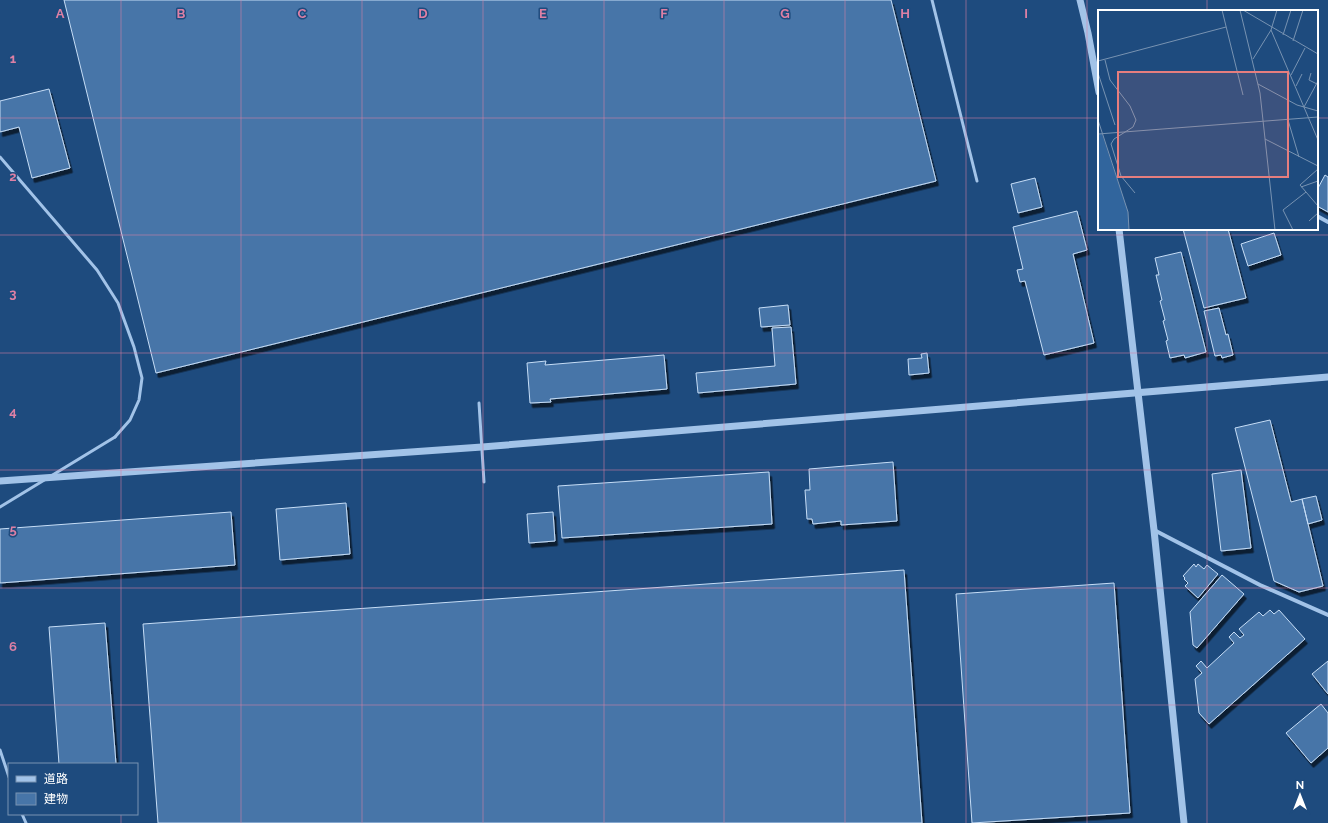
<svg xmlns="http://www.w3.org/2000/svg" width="1328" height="823" font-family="Raleway,'Noto Sans JP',sans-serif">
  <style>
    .building { fill: #4775a8; stroke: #c6ddf6; filter: url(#shadow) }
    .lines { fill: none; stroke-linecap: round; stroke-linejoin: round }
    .service { stroke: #a2c3e8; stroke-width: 3 }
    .minor { stroke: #a2c3e8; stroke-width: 4 }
    .tertiary { stroke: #a2c3e8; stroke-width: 7 }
    .service-bridge { stroke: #a2c3e8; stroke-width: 3 }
    .grid { fill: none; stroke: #dd80a5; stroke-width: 1; stroke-opacity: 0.55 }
    .inset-road { fill: none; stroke: #7893b2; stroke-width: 1 }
    .view { fill: #e67e7e; fill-opacity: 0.15; stroke: #e67e7e; stroke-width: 2 }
    .inset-edge { fill: none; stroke: #fff; stroke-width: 2 }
    .grid-label { font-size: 13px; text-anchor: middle; font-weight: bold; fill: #dd80a5; stroke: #1e4b7e; stroke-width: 3; stroke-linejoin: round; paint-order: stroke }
  </style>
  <defs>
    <filter id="shadow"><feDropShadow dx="2.5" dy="4.5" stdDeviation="0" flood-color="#0009"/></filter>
  </defs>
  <rect width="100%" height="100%" fill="#1e4b7e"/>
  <!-- building -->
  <path class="building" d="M64,0h827l45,181 -780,192z
    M49,89l21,79 -38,10 -13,-51 -19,5v-31z
    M1325,175l3,2v35l-11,-6v-16z
    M1035,178l7,29 -24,6 -7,-29z
    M1077,211l10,39 -14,4 21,89 -50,12 -19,-74 -5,1 -3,-12 6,-1 -10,-42z
    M1183,229h45l18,69 -42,10z
    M1274,233l7,22 -33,11 -7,-22z
    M1181,252l25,100 -21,6 -1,-3 -14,3 -4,-17 2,-1 -5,-19 2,-1 -5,-19 2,-1 -6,-25h3l-4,-17z
    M788,305l2,20 -29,2 -2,-19z
    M1219,308l7,27 2,-1 5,21 -11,3 -1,-3 -6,1 -11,-45z
    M791,327l5,57 -98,9 -2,-20 79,-7 -3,-38z
    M927,353l2,20 -20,2 -1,-16 14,-1 -1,-4z
    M664,355l3,34 -117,10 1,3 -21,1 -3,-40 19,-2 -1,4z
    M1270,420l21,82 11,-3 21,87 -24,6 -25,-11 -39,-153z
    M893,462l4,59 -56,4v-4l-28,3 -1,-5h-5l-2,-29h5l-1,-21z
    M1241,470l10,78 -30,3 -9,-77z
    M769,472l3,52 -210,14 -4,-52z
    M1316,496l6,24 -14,4 -6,-25z
    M346,503l4,51 -70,6 -4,-51z
    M231,512l4,53 -235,18v-54z
    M553,512l2,29 -26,2 -2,-29z
    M1194,564l2,3 2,-3 6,5 3,-4 11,9 -20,24 -13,-12 3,-3 -4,-4 1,-1 -2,-2z
    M904,570l18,253h-764l-15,-199z
    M1222,575l22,19 -47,54 -4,-3 -3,-33z
    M1114,583l16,230 -158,10 -16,-229z
    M1270,610l4,4 5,-4 26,29 -96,85 -10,-11 -4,-34 7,-6 -6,-7 5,-5 6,7 27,-25 -5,-6 5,-5 6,6 4,-3 -5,-6 20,-17 4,4z
    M105,623l11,141h-57l-10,-137z
    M1328,661v33l-16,-20z
    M1321,704l7,9v35l-17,15 -25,-30z"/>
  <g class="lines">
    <!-- service -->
    <path class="service" d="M932,0l45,181
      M0,157l97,113 21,33 16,44 8,31 -3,22 -9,20 -15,17
      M479,403l5,79
      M0,750l9,27
      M22,814l4,9"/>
    <!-- minor -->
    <path class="minor" d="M1317,216l11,6
      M1154,530l106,55 68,30"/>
    <!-- tertiary -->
    <path class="tertiary" d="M1080,0l8,33 11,59
      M1119,229l35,301 30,293
      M0,481l482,-34 846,-70"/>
    <!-- service-bridge -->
    <path class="service-bridge" d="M0,507l115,-70"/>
  </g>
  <!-- grid -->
  <path class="grid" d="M121,0v764M241,0v823M362,0v823M483,0v823M604,0v823M724,0v823M845,0v823M966,0v823M1087,0v823M1207,0v11M0,118h1099M1317,118h11M1207,229v594M0,235h1328M0,353h1328M0,470h1328M0,588h1328M0,705h1328M121,814v9"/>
  <!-- overview -->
  <g transform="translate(1098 10)">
    <rect width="220" height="220" fill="#1e4b7e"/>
    <path d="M0,124h4l26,78 1,18h-31z" fill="#31659d"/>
    <path class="inset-road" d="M124,0l21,85M142,0l20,83 15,137M145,0l75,44M179,0l-6,20 47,110M185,25l8,-25M195,31l10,-31M155,49l18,-29M7,50l5,20 20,26 6,14 -3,7 -19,12 -3,5 10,32 14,17M0,51l128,-34M0,63l17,52M213,63l-2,7 8,4M193,65l14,-27M160,74l39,21 21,6M198,76l6,-12M206,97l14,-26M0,110l30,92 1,18M190,110l11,37M0,124l220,-17M167,129l53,27M220,159l-18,16 18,21M203,177l17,-6M211,211l9,-8M195,220l-10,-20 23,-18"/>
    <path class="view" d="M20,62h170v105h-170z"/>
    <rect width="220" height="220" class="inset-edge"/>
  </g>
  <g class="grid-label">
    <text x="60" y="18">A</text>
    <text x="181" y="18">B</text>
    <text x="302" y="18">C</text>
    <text x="423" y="18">D</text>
    <text x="543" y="18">E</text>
    <text x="664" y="18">F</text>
    <text x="785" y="18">G</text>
    <text x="905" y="18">H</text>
    <text x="1026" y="18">I</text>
    <text x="13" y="63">1</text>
    <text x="13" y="181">2</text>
    <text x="13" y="298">3</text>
    <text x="13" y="416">4</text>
    <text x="13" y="534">5</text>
    <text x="13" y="651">6</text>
  </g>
  <!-- legend -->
  <rect x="8" y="763" width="130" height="52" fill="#1e4b7e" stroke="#7893b2"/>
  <rect x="16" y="776" width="20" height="6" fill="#a2c3e8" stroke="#7893b2"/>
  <text x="44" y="783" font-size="12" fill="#ffffff">道路</text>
  <rect x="16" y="793" width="20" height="12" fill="#4775a8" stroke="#7893b2"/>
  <text x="44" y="803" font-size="12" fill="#ffffff">建物</text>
  <!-- north arrow -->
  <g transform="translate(1300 795)" stroke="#1e4b7e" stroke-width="3" paint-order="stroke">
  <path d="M0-3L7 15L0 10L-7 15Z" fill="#ffffff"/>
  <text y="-6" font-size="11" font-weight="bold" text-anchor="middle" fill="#ffffff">N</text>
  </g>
</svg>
